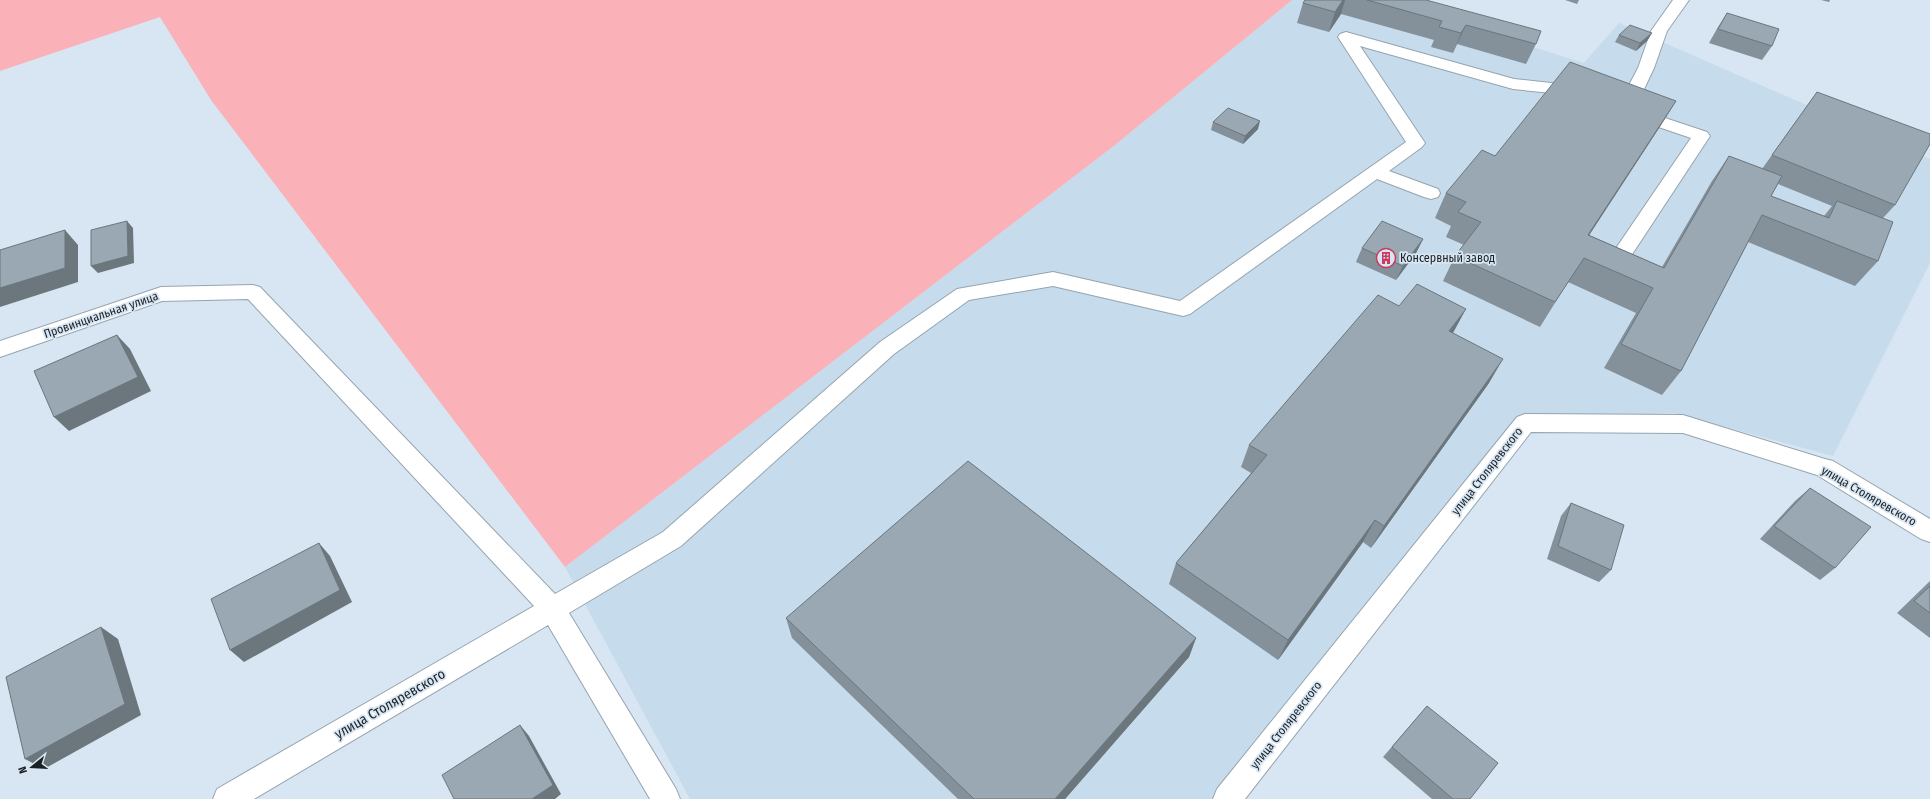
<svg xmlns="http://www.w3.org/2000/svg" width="1930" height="799" font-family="'Fira Sans Condensed',sans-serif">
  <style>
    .built { fill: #c6dbeb }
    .green { fill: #fab1b8 }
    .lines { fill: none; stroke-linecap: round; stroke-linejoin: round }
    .minor-casing { stroke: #95a4af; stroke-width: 2 }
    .minor { fill: #fff; fill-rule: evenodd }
    .wall { fill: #84909a; fill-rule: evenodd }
    .shaded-wall { fill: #6b767d }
    .building { fill: #99a8b3; stroke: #6b767d }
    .labels { text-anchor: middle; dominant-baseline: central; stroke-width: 3.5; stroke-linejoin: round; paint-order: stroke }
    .poi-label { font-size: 12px; fill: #1b2025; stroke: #d7e6f2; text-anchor: start }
    .street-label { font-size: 12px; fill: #1b2025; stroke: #d7e6f2 }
    .near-street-label { font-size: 14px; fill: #1b2025; stroke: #d7e6f2 }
  </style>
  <rect width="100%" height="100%" fill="#d7e6f2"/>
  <!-- built -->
  <path class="built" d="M1292,0h90l202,63 35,-40 311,136v104l-97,193 -159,-43 -151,7 -298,379h-535l-125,-232 550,-422z"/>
  <!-- green -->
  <path class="green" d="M0,0h1292l-177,145 -550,422 -354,-467 -51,-83 -160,54z"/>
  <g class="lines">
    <defs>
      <path id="minor" d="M1673,0h16l-22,31 -13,37 -19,40 72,24 3,4 -85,129 -7,2 -7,-2 -3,-5 83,-122 -62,-21 -2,-2 -8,-1 -3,-4 22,-42 13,-37z
        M1346,32l168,47 55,6 15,5 2,4 -2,4 -6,1 -17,-5 -48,-5 -153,-43 65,97 -3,4 -33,24 49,18 2,4 -2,4 -7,2 -7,-2 -47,-18 -187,135 -7,2 -130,-30 -84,14 -75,54 -213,192 -112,67 107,176 4,10h-30l-102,-174 -294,174h-41l4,-10 317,-183 -286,-307 -86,2 -162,56v-16l161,-54 92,-2 7,2 295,307 108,-62 217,-190 77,-53 96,-17 127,29 226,-159 -68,-105 2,-3z
        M1525,414l158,1 142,44 8,2 97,58v23l-9,-3 -104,-64 -134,-42 -152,-1 -286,367h-32l4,-10 300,-372z"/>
    </defs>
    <!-- minor casing -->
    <use href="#minor" class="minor-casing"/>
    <!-- minor -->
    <use href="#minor" class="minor"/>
  </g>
  <!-- wall -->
  <path class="wall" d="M1305,0h121l110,44 -10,20 -69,-20 -4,9 -22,-6 3,-7 -93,-26 -12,18 -32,-9 6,-20z
    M1565,0h14l-2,4z
    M1821,0h9l-1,2z
    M1727,13l45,33 -10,14 -53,-17 9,-16z
    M1652,33l-5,8 -11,10 -21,-9 4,-7z
    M1817,92l78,113 -12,13 -5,43 -23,25 -107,-44 -67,129 -19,24 -58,-27 32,-55 -68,-31 -28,45 -97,-46 12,-25 9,-11 -18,-8 5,-11 -16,-8 11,-25 49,-37 181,-55 -15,24 -72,110 73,32 50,-86 17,-25 33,13zM1778,184l54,22 -8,10 -53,-20z
    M1213,122l45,7 -15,15 -32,-14z
    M1423,239l-7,14 -20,27 -40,-18 6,-14z
    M1453,333l36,50 -118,165 -8,-6 -85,118 -109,-76 7,-21 75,-90 -10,-6 8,-22z
    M1810,488l25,80 -15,12 -60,-41 35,-38z
    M1571,503l40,67 -12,12 -52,-23 14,-43z
    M1930,581v57l-33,-25z
    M786,618l410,20 -7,19 -124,142h-107l-166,-161z
    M1427,706l43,93h-38l-49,-42z"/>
  <!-- shaded-wall -->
  <path class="shaded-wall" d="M1343,0h2l-4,14 -12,18 6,-20z
    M1466,25l-9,19 -4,9 8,-20z
    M1652,33l-5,8 -11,10 4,-8z
    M1676,101l-15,24 -88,135 15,-25z
    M1260,121l-2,8 -15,15 2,-8z
    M127,221l6,7 1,35 -36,10 -7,-7z
    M65,230l13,15v37l-78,25v-19z
    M1423,239l-7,14 -20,27 7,-14z
    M1466,309l-13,24 -17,22 13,-24z
    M117,335l13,14 21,42 -82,40 -15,-14z
    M1503,359l-14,24 -118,165 13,-22z
    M1375,520l-12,22 -85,118 10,-20z
    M319,543l11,13 22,46 -108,60 -14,-12z
    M101,627l17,12 23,76 -97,54 -19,-10z
    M1196,638l-7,19 -124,142h-10z
    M520,725l9,11 32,58 -6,5h-23z"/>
  <!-- building -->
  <path class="building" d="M1305,0h38l-8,12 -32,-9z
    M1367,0h59l115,31 -5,13 -70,-19 -5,8 -22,-6 3,-6z
    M1727,13l52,16 -7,17 -54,-17z
    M1630,25l22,8 -12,10 -21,-8z
    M1570,62l106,39 -88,134 76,33 65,-112 53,20 -11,20 58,22 8,-17 56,21 -15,39 -116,-46 -81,156 -60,-27 32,-56 -69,-30 -29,44 -100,-46 26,-34 -23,-10 8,-10 -20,-9 36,-43 13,6z
    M1817,92l113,42v10l-35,61 -123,-50z
    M1228,108l32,13 -15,15 -32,-14z
    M127,221l1,35 -37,10v-36z
    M1382,221l41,18 -20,27 -41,-18z
    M65,230v38l-65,20v-38z
    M1417,284l49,25 -17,22 54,28 -119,167 -9,-6 -87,120 -112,-77 91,-108 -18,-10 129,-150 21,11z
    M117,335l21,42 -84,40 -20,-46z
    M968,461l228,177 -141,161h-81l-188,-181z
    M1810,488l61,39 -36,41 -61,-42z
    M1571,503l53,22 -13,45 -53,-24z
    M319,543l21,47 -110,60 -19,-51z
    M1930,586v27l-16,-12z
    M101,627l24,77 -100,55 -19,-82z
    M1427,706l71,57 -28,36h-17l-61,-52z
    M520,725l33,60 -21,14h-78l-12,-24z"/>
  <!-- icons -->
  <defs>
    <symbol id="building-ring" viewBox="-11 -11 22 22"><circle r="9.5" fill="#d7e6f2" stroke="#cb3b5b" stroke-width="1.5"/><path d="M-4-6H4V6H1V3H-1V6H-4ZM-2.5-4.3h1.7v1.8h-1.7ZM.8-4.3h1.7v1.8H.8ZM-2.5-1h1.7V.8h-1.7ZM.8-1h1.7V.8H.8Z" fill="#cb3b5b"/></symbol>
  </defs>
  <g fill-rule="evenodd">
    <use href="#building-ring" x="1375" y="247" width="22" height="22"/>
  </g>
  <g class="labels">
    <!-- poi labels -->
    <g class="poi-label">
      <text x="1400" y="258">Консервный завод</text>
    </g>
    <!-- street labels -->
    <g class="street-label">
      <text transform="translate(101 315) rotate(-19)">Провинциальная улица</text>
      <text transform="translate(1487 471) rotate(-52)">улица Столяревского</text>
      <text transform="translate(1869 496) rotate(30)">улица Столяревского</text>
      <text transform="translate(1286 725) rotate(-52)">улица Столяревского</text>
    </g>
    <!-- near-street labels -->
    <g class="near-street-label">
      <text transform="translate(390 704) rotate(-30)">улица Столяревского</text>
    </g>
  </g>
  <!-- north arrow -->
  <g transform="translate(32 767) rotate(252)" stroke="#d7e6f2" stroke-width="3" paint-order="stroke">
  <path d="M0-3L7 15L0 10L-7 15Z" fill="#1b2025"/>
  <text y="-6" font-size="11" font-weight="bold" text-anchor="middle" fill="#1b2025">N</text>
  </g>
</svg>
